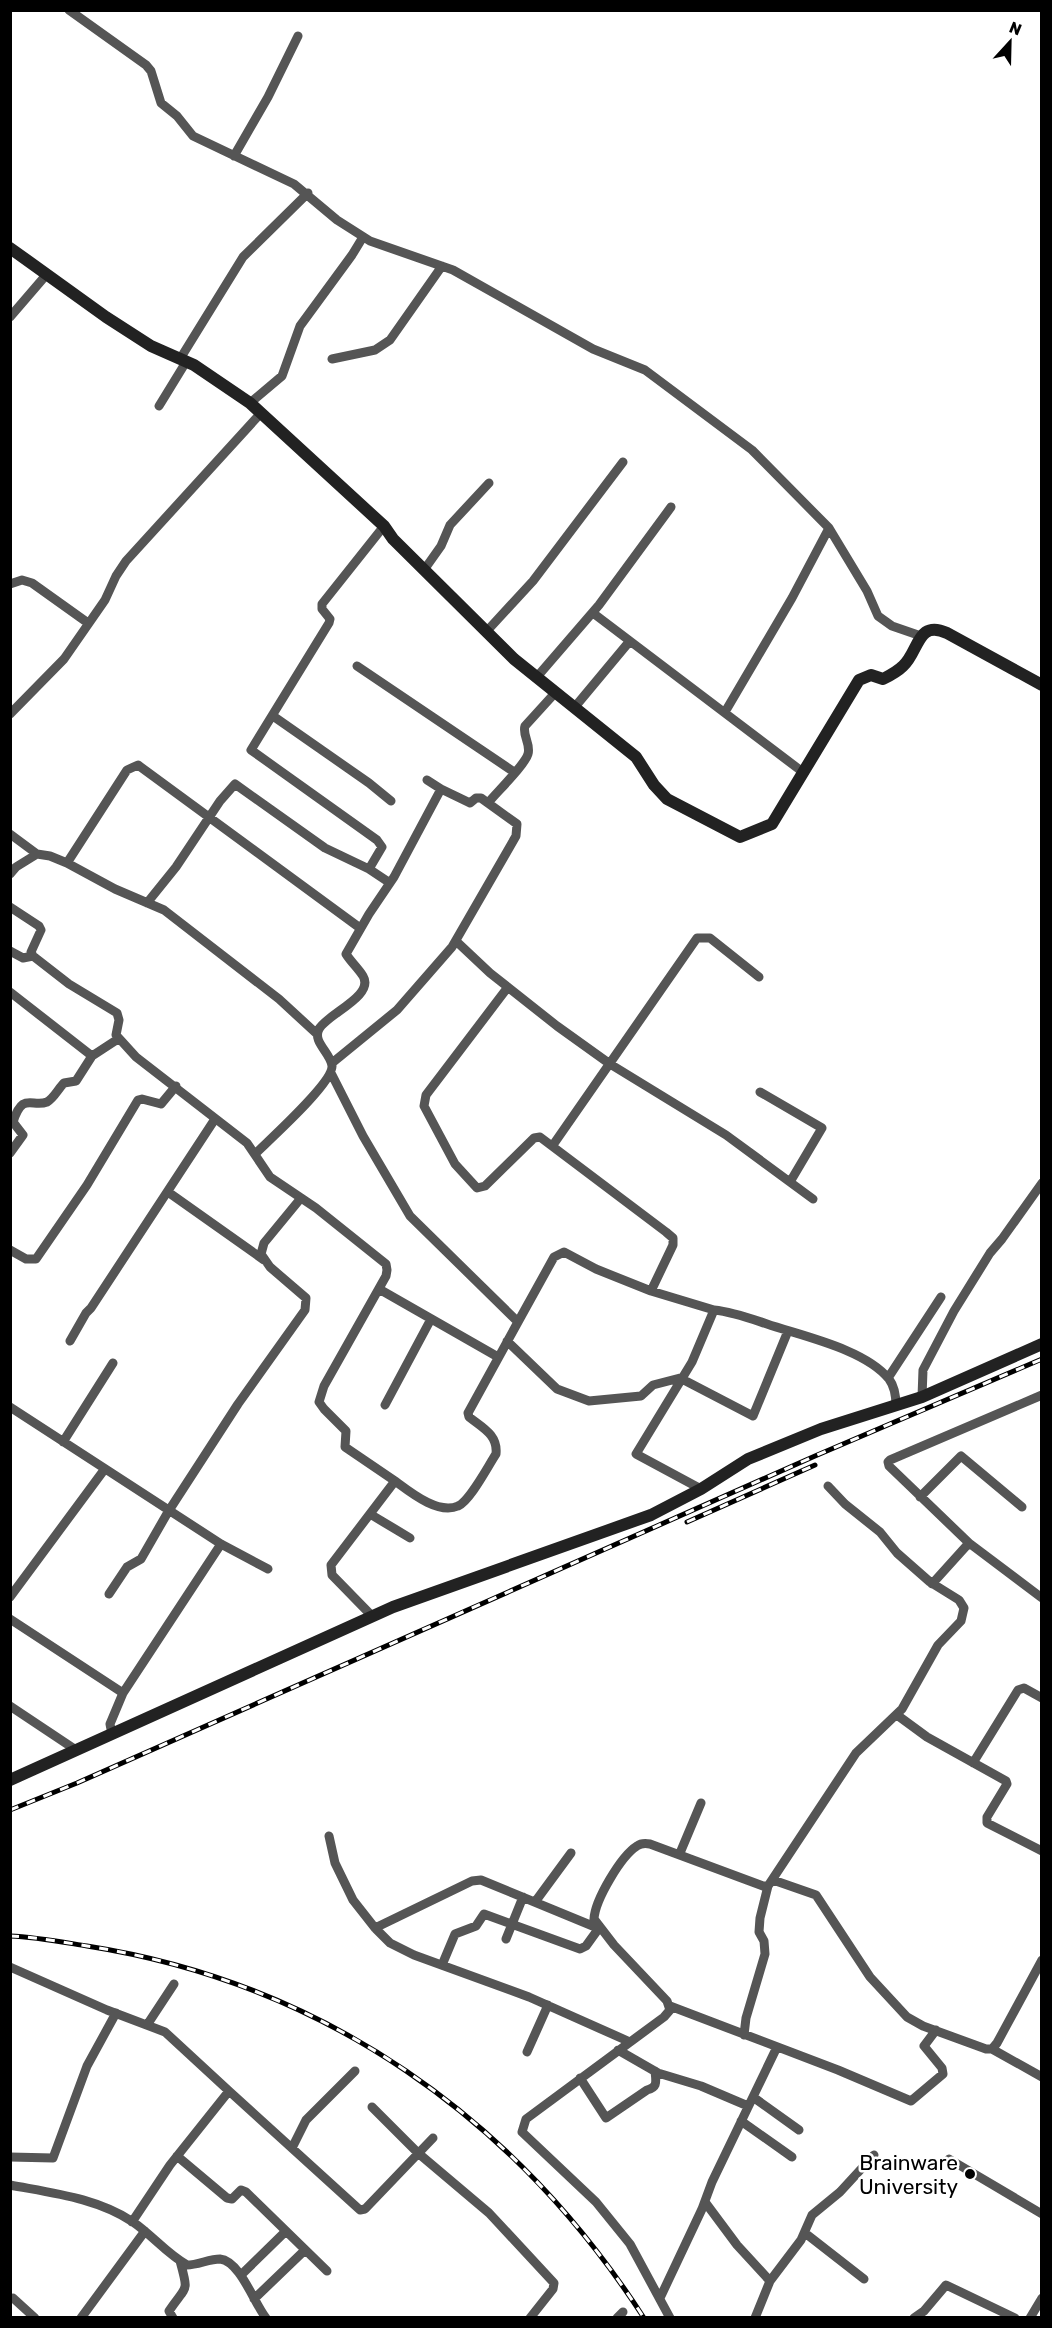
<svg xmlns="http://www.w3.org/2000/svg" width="1052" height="2328" font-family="Rubik,sans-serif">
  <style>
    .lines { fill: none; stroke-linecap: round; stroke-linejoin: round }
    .street { stroke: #555; stroke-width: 9 }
    .secondary { stroke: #222; stroke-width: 12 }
    .rail-casing { stroke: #000; stroke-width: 5 }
    .rail { stroke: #fff; stroke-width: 3; stroke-dasharray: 9; stroke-linecap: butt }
    .poi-dot { fill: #000; stroke: #fff; stroke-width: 2 }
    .labels { text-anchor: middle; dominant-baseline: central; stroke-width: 5; stroke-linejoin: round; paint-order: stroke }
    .poi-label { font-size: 21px; fill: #000; stroke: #fff; text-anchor: end }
  </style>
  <rect width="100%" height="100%" fill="#fff"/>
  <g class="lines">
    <!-- street -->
    <path class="street" d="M69,10l77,55 5,6 10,32 16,13 16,20 101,48 43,36 33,21 83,29 140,79 52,21 107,80 77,78 -37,70 -67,114
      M234,156l34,-59 30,-61
      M10,317l37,-43
      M180,359l63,-102 65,-64
      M332,359l43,-9 15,-10 52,-74
      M250,403l32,-27 18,-50 52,-71 11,-18
      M159,406l27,-44
      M829,528l38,63 11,25 14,10 29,10
      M424,570l17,-24 9,-21 39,-42
      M10,584l12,-4 10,3 56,40
      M593,613l211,160
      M486,632l47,-51 90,-119
      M357,666l157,106
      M536,678l63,-73 72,-98
      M574,708l55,-66
      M10,714l54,-55 41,-59 11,-24 10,-15 135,-148
      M273,716l96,67 22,18
      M488,803c8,-10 37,-38 40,-49 3,-10 -6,-19 -3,-28l30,-33
      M10,834l27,20
      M67,863l60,-93 11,-5 222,163
      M369,869l13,-22 -5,-7 -126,-90 78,-127 1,-4 -8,-10v-5l62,-78
      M10,874l6,-7 21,-13 13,2 17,7 48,26 49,21 115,89 38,35
      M147,903l29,-36 44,-66 15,-17 90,64 44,21 21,14
      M10,907l29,19 2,4 -10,22 2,4 36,28 48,29 2,7 -3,15 20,22 111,86 23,34 46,31 70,56 1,6 -1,6 -62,110 -5,16 5,7 22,22 -1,16 50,34 -64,84 1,10 40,41
      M456,941l34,32 67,53 53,38 116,71 87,64
      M10,951l13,7 10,-2
      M508,987l-82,108 -2,11 31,58 22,24 8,-2 49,-48 6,-1 126,95 7,6v7l-22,46
      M10,992l82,64
      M332,1063l65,-53 55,-63 64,-111 1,-12 -36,-26h-5l-6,5 -2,-1 -27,-13
      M331,1073l32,63 47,80 108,106 -50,91 1,4c14,11 29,18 27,37 -8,12 -26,47 -38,52 -20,9 -48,-14 -63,-25
      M760,1092l62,36 -32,54
      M553,1145l144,-207h13l49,39
      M10,1153l13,-18 -10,-13c10,-31 19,-14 34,-20 7,-4 11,-13 17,-19l12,-2 16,-25 26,-17
      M255,1154c14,-14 78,-71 77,-88 -1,-13 -20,-24 -13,-37 8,-15 56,-33 44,-53 -5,-8 -12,-14 -17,-22l23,-40 25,-37 47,-88 -14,-9
      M168,1192l96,68
      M10,1250l16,9h10l51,-74 51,-85 4,-1 19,5 15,-18
      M379,1289l119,68
      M714,1310c19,2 35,8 53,14 35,12 98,25 122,55 6,8 7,17 7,27
      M518,1322l36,-65 10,-5 32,17 55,22 63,19 -22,52 -56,92 65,35
      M70,1341l16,-28 5,-5 124,-189
      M507,1341l50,48 32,12 52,-5 12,-11 27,-7 73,38 35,-85
      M888,1378l53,-81
      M922,1397l1,-27 31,-59 36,-58 12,-14 40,-56
      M385,1405l46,-86
      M10,1407l211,137 47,25
      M63,1442l50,-79
      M920,1497l41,-41 61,51
      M370,1514l40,24
      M969,1543l73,55
      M932,1584l37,-41 -80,-77 -1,-4 2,-2 152,-65
      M109,1594l18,-27 14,-8 27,-47 70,-108 67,-94 1,-12 -36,-31 -9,-13 3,-11 37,-45
      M10,1597l94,-127
      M10,1619l113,74
      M10,1706l66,44
      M897,1715l30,22 79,44 1,3 -20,33v6l55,28
      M112,1734l-2,-10 13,-31 98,-149
      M973,1763l45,-73 6,-2 18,10
      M329,1836l6,27 18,37 22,28 15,15 24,12 115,42 101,45
      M680,1853l21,-50
      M773,1880l43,15 54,82 37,40 16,9 63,23h6l5,-6 45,-83
      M535,1902l36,-49
      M375,1928l97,-47 9,-1 119,49
      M506,1939l17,-42
      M442,1965l13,-31 21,-8 8,-12 96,35 6,-3 13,-18
      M10,1967l97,43 58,22 64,59
      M670,2006l168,64 73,31 32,-27 -1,-6 -18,-22 12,-16
      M147,2025l27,-41
      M744,2035l2,-17 19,-64 -1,-13 -5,-9 1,-14 8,-32
      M992,2049l50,28
      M618,2050l40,23 43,13 47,20
      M527,2052l21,-47
      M580,2078l26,40 41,-28c11,-3 9,-8 8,-19
      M753,2097l46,33
      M372,2107l46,46 71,60 65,70 -1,6 -23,29
      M741,2121l51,36
      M292,2148l14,-28 49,-49
      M177,2156l50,42 5,1 9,-9 5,2 81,79
      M10,2157l43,1 34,-92 29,-53
      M949,2159l93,55
      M10,2185c42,8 87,13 123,37 19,13 34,32 54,43 11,0 22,-6 33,-6 20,2 34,44 46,59
      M705,2202l32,43 33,36
      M132,2222l38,-57 59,-74 131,119 5,-1 68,-71
      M805,2233l59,46
      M241,2275l45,-44
      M13,2298l22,20
      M660,2298l42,-89 10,-27 65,-135
      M254,2299l51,-49
      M81,2318l64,-87
      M173,2318l-4,-7c18,-27 20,-17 11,-50
      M617,2318l6,-6
      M670,2318l-40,-74 -34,-42 -74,-70 4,-13 138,-102 6,-7 -3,-9 -53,-56 -20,-26c1,-19 27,-63 43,-73 4,-3 8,-3 13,-2l113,42h5l88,-133 46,-44 36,-64 23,-24 3,-13 -5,-8 -29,-18 -33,-29 -17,-21 -35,-28 -17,-18
      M755,2318l15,-37 31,-41 11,-25 28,-23 34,-37
      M914,2318l10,-7 22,-26 69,33
      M1030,2318l12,-20"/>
    <!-- secondary -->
    <path class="secondary" d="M10,248l96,69 45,29 43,19 56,38 134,123 9,13 121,120 122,98 18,28 13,14 73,38 32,-13 87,-144 12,-5 12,4c6,-3 15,-8 20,-13 16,-14 14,-47 44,-33l95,52
      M10,1780l383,-173 258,-92 50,-26 47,-30 73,-30 101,-32 120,-53"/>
    <defs>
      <path id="rail" d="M687,1522l128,-57
        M10,1810l67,-27 738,-327 227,-97
        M10,1936c26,1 52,6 77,10 237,37 428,172 557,372"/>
    </defs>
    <!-- rail casing -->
    <use href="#rail" class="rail-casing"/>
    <!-- rail -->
    <use href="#rail" class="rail"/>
  </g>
  <!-- markers -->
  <circle class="poi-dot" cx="970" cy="2174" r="6"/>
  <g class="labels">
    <!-- poi labels -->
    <g class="poi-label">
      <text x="958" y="2162">Brainware<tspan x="958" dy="24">University</tspan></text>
    </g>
  </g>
  <!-- border -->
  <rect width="1052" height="2328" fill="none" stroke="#000000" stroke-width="24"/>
  <!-- north arrow -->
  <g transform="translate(1010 42) rotate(22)" stroke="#ffffff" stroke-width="4.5" paint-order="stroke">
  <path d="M0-4.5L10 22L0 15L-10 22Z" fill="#000000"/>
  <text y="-9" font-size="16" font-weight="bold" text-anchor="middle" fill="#000000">N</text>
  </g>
</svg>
